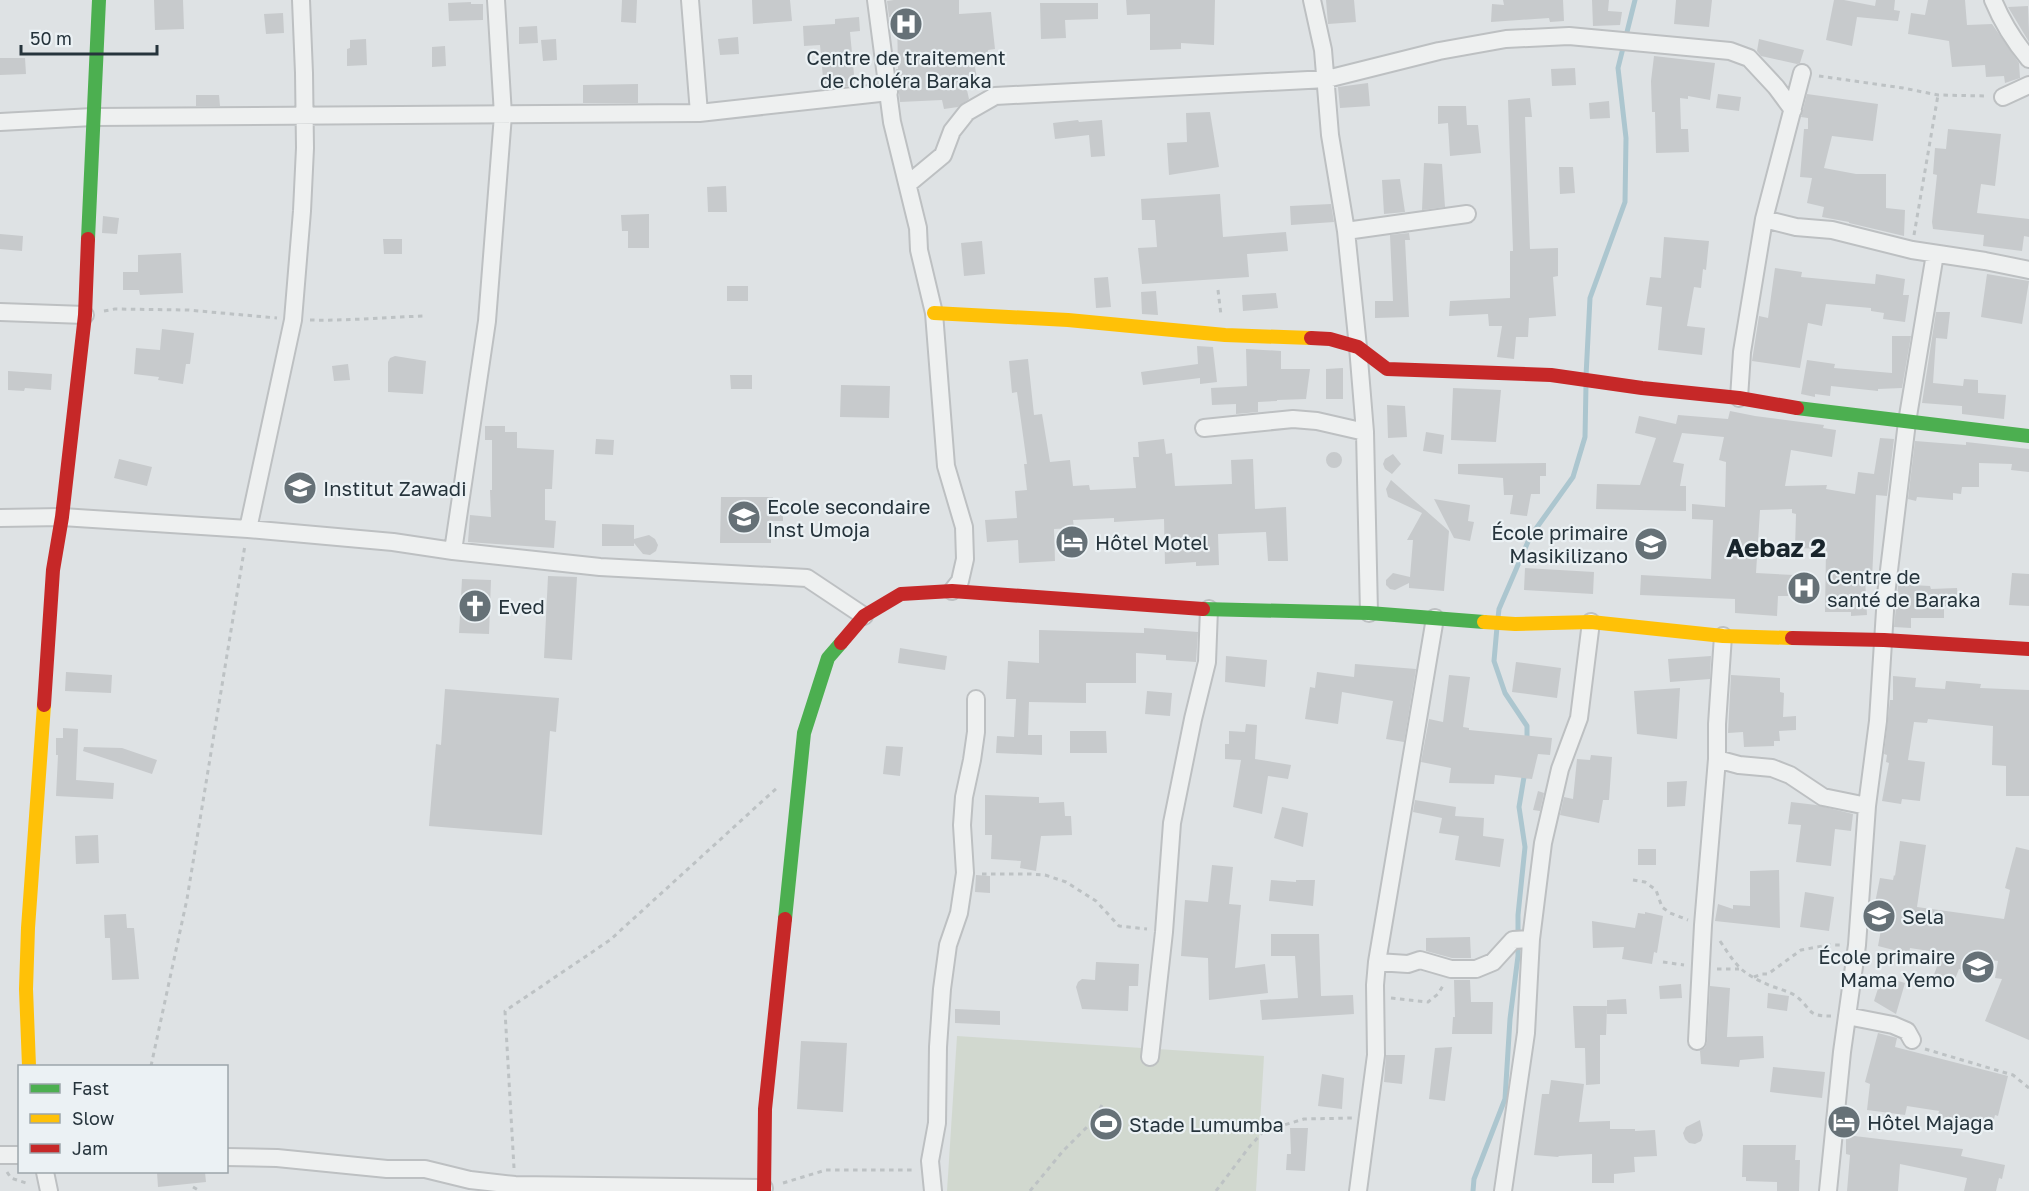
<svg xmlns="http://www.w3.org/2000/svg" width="2029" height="1191" font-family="'Golos Text',sans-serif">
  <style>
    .green { fill: #d1d8cf }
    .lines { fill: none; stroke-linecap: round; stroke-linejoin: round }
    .stream { stroke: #acc6cf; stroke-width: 5 }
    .building { fill: #c7cacc }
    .street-casing { stroke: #bdc0c2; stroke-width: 20 }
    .path { stroke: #bdc2c4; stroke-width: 3; stroke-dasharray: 4.5 4.5; stroke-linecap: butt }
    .street { stroke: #eef0f0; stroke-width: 16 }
    .fast { stroke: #4caf50; stroke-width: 14 }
    .slow { stroke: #ffc107; stroke-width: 14 }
    .jam { stroke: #c62828; stroke-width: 14 }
    .labels { text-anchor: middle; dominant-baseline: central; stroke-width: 4.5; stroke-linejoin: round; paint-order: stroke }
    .poi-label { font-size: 20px; fill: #26343c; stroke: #ebf1f4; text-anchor: start }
    .district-label { font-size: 26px; font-weight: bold; fill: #19252c; stroke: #ebf1f4 }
  </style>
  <rect width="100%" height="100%" fill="#dee2e4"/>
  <!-- green -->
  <path class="green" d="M957,1036l307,20 -8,135h-309z"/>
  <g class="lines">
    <!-- stream -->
    <path class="stream" d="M1586,376l4,-78 35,-96 1,-64 -8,-70 17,-68
      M1498,618l1,-9 31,-72 43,-60 12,-40 1,-52
      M1497,627l-3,34 11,32 22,33v15
      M1473,1191l1,-12 31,-80 5,-80 8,-63v-41l7,-68 -6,-40 6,-36"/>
  </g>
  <!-- building -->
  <path class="building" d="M154,0h29l1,29 -29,1z
    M622,0h15l-1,23 -15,-1z
    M752,0h38l2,21 -39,3z
    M894,0h65v14l32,-2 4,37 -7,1 1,12h-15l4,21 -12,3 3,13 -11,8 -14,2 -2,-9 -42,2 -4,-33h2l-1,-52h-8l-2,-16z
    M1126,0h89l-1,45 -33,-2v6l-31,1v-36l-23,1z
    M1326,0h28l2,22 -28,2z
    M1503,0h60l1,21 -14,1 -1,-4 -58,4 1,-18 12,1z
    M1592,0h17l-1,11 14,1 -2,13 -27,1z
    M1676,0h36l-3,27 -35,-3z
    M1834,0h10l31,6 1,-6h19l-1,10 6,1 -2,10 -41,-4 -5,29 -26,-6z
    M1928,0h37l2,25 25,-1 27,39 1,15 -15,5 -1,-7 -18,1 -1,-12 -33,2 -3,-26 -41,-7 3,-21 14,2z
    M471,2v2h12v16l-34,1 -1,-18z
    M1040,3h58v16l-33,1 1,18 -25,1z
    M2028,6l1,27v9l-21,-35z
    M283,13l1,20 -18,1 -2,-20z
    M859,17l1,14 -10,1 5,53 -31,4 -4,-44 -16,1 -1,-20 32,-2v-5z
    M537,26l1,17 -19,1v-17z
    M738,37l1,17 -19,1 -2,-16z
    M366,39l1,26 -20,1v-17l3,-1v-8z
    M556,39l1,21 -14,1 -2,-21z
    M1759,39l45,11 -4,13 -3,1 -36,-8 -4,-5z
    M445,46l1,20 -14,1v-20z
    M1654,56l61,7 -5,37 -22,-4v3l-8,-1 1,31h7l1,23 -33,1 -1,-41h-3l-1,-31z
    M0,58h25l1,16 -26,1z
    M1575,68l1,17 -24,1 -1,-17z
    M1368,83l2,23 -30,2 -2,-21z
    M638,84v19h-55v-18z
    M1718,94l23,3 -2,14 -23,-3z
    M1807,94l71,10 -5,37 -41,-5 -8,32 32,6h30v34l19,2 -1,26 -55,-13v-1l-27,-5 2,-10 -17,-4 5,-25 -12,-1 4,-48h4v-11l-7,-1z
    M196,95h23l1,11h-24z
    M1530,98l2,19h-7l5,132 28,-1v28l-5,1 3,39 -27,2 -1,19h-12l-2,22 -17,-2 5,-31h-13l-1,-12 -39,2 1,-15 60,-3v-47h3l-5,-151z
    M1609,101l1,17 -20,1 -1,-16z
    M1438,106h28l1,19h11l3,28 -31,3 -2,-33 -10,1z
    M1210,112l9,55 -50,8 -2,-32 20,-1 -1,-29z
    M1078,120l1,2 23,-2 3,36 -14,1 -2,-22 -34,4 -2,-16z
    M1948,129l53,5 -6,52 -14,-2 -4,29 52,6v18l-5,-1 -2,15 -39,-5 1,-11 -51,-6 -1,-7 5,-47 -4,-1 2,-26 11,1z
    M1424,163l18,1 3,43 -23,3z
    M1559,167h14l2,26 -15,1z
    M1400,179l5,33 -21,2 -2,-34z
    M726,186l1,26h-19l-1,-25z
    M1220,194l3,43 63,-5 2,19 -41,3 2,23 -107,7 -4,-36 19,-1 -2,-27h-13l-1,-21z
    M1331,204l3,18 -43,3 -1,-19z
    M649,214v34h-21v-17h-6l-1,-16z
    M103,216l16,2 -2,16 -15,-1z
    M1409,233l1,7h-5l4,77 -34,1v-17h18l-3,-66z
    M0,234l23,2 -1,15 -22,-2z
    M1664,237l45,4 -3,29 -3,-1 -2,19 -7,-1 -7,39 18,2 -3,27 -44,-5 4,-43 -16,-2 4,-28 11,1z
    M383,239h19v15h-18z
    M982,241l3,33 -21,2 -3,-33z
    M181,253l2,40 -43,2 -1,-5h-16v-18h15v-17z
    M1775,268l27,4 -1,5 74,7 1,-10 29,5 -2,16h6l-4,27 -22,-3 1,-6 -13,-2v-3l-45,-4 -4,22 -14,-3 -8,45 -48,-7 7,-45 9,2z
    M1987,274l42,7 -7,43 -41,-7z
    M1108,277l3,30 -15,1 -2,-30z
    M727,286h21v15h-21z
    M1156,291l2,24 -16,-1 -1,-22z
    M1276,293l2,15 -35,3 -1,-16z
    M1936,312h14l-3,27 -11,-1 -3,45 30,3 1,-7 14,1v13l28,2 -2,24 -42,-5v-8l-40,-3z
    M162,329l32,4 -4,31h-4l-3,20 -25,-4 1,-3 -25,-3 2,-26 24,2z
    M1892,336h19l-9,52 -24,1v2l-47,-5 -1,10 -15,-2v3l-14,-3 6,-34 28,4 -1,4 58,5z
    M1197,346l16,1 4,35 -17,2v-6l-57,7 -2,-13 57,-8z
    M1246,349l35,2v18h29l-4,30 -29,1v1l-19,1v10l-22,2v-10l-24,1 -1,-17 36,-2z
    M395,356l31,5 -3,33 -35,-2v-30l2,-4z
    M1028,359l6,56 8,-1 8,48 20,-2 3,26 16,-1 1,5 46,-2 -3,-31h6l-1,-15 26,-3 2,15 6,-1 3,33 57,-2 -1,-24 22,-1 2,50 31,-2 2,54h-20l-2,-29 -48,2 1,31 -23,1v-4l-31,2 -1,-45 -50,3v-4l-41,2 1,8 -20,1 1,32 -36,2 -1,-23 -31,2 -2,-22 32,-2 -2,-27 12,-1 -3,-26h3l-10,-72 -5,1 -3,-32z
    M348,364l2,16 -16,1 -2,-15z
    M1343,368v31h-17v-30z
    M8,371l44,3 -1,16 -26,-2 -1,3 -16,-1z
    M730,375h22v14h-21z
    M841,385l49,1 -1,32 -49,-1z
    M1453,388l48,2 -5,52 -45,-2z
    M1387,405l18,1 2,31 -19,1z
    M1730,411l25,5 69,9 -1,3 13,2 -4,27 -41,-7 -6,36 42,-1 -1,4 29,5 3,-22 16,2 6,-36 14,1 -7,57 -11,-1 -4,84 -7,-1 2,37 -16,1v-4h-26l1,-63 -31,-1 1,-34 -4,-1v-4l-32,1 -4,63 38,2 -1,21h-15l-1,20 -42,-3v-14l-95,-4 1,-20 70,4 2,-59 -21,-1v-15l33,3 1,-45 -7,-2 5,-23 -42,-4 -9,29 11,2 -4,22h6v25l-90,-2 1,-25 43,1 16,-47 -21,-5 4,-17 37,8 2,-9 50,4z
    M485,426h20v6h12v16l37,2 -2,39h-7v31l11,1 -2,27 -86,-6 2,-27 21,2 -1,-27h2v-50h-7z
    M1426,432l18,3 -2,19 -19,-3z
    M596,439l18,1 -1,15 -18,-1z
    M1915,441l51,4v-3l63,7v23l-18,-2 1,-6 -33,-1v24h-17l-1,7 -8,-1v7l-36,-3 -1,4 -8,-2z
    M1326 460a8 8 0 1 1 16 0a8 8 0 1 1-16 0Z
    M1393,454l8,10 -9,10 -7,-5 -2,-5 2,-5z
    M119,459l33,8 -5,19 -33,-8z
    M1546,463v13h-6v18h-9l-4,22 -17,-2 3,-19h-9l-1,-17 -45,-4v-10z
    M1391,480l58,51 -5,60 -35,-3v-5l-14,7 -5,-1 -4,-4v-5l7,-7 17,4 3,-37h-6l15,-27 -34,-16 -2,-8z
    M721,497h52v9l10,1v14h-12v22h-51z
    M1434,499l36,6 -2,16 6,1 -4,19 -16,-3z
    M602,524l32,1v14l15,-4 6,4 3,6 -2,6 -6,4 -7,-1 -9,-11v3h-32z
    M1525,568l69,4 -1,22 -69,-4z
    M2012,573l17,1v32l-20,-1z
    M548,576l29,1 -5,83 -28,-2z
    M462,579l29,1 -2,54 -30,-1z
    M1911,585l19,1 1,3 26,-1 1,19 -14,-1v12h-33v10l-17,-1 4,-41z
    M1144,628l54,4 -2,30 -30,-2v-5l-30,-2v30h-50v20l-57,-1 -1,33h14v20l-46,-2 1,-17 17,1 2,-38h-10l2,-38 31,2v-33l105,3z
    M900,648l47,8 -2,14 -47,-7z
    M1226,656l41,4 -2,27 -40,-5z
    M1711,656l-1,23 -40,3 -2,-23z
    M1516,662l45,6 -4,30 -45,-6z
    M1355,664l61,5 -12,73 -18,-3 7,-38 -51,-9 -4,32 -33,-5 5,-32 5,1 2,-16 37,5z
    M66,672l46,3 -1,18 -46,-2z
    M1449,675l21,2 -7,50 6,1v2l83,8 -2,17 -12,-1 -6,25 -37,-4 -1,9 -45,-1 2,-15 -30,-6 8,-43 14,3z
    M1731,675l49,3v14l4,1 -1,24 13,-1v14l-17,1 1,10h-6v5l-30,1 -1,-15 -15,1z
    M1893,676l23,2 -1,9 30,2 1,-8 35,3 -1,4 49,2v106h-23v-30l-14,-1 1,-39 -65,-7 -1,4 -13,-1 -6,38 17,2 -5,39 -18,-2 -1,5 -19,-3 7,-38 -3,-1 1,-7 -3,-1 6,-54h3z
    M1680,688l-3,51 -40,-5 -3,-43z
    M445,689l114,9 -3,34 -6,-1 -8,104 -113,-9 7,-82 5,1z
    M1147,691l25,2 -2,23 -25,-2z
    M1246,724l11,1 -2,34 36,6 -3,14 -20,-3 -6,38 -29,-7 8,-47 -16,-1v-15h4v-13l16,1z
    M63,728l15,1 -2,51 38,3 -1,16 -57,-3 2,-41h-2v-17h7z
    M1070,731h36l1,22h-37z
    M886,746l17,1 -3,29 -17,-2z
    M84,747l38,1 35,12 -5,14 -69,-23z
    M1591,755l21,2 -3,43h-6l-4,23 -39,-8 4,-18 9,2 4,-40 13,1z
    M1687,781l-2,25 -18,1v-25z
    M1538,791l6,2 -4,18 -7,-1z
    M985,795l54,2v6l25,-1 1,14h6l1,19 -31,1 -5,35 -16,-3 1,-7 -30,-2 1,-24h-7z
    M1415,800l41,7 -1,9 29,2 -1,18 21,3 -4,28 -45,-7 4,-24 -20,-3 3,-15 -29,-6z
    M1791,802l25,3 37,9 -2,17 -16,-2 -4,37 -35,-4 5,-37 -13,-1z
    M1282,807l26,6 -5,34 -29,-9z
    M98,835l1,28 -23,1 -1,-28z
    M1900,841l26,4 -9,62 87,12 6,-29 -5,-2 11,-41 13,3v190l-44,-19 17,-42 -7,-1 3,-17 -28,-4 -3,14 -8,-2 -7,18 -20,-7 10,-27 -32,-5 -1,6 -31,-8 4,-22 -10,-2v-15l2,1 6,-30 13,2 1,-5 1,1z
    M1638,849h18v16h-18z
    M1212,865l21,2 -4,37 12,1 -6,63 30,-4 3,29 -59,7 -1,-42 -27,-2 4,-56 23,2z
    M1779,870l1,58 -65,-7 3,-17 15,5v-4l17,1v-35z
    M976,875l14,1v17l-15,-1z
    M1271,880l25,2v-2h19l-2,26 -44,-5z
    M1805,892l29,5 -5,34 -29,-4z
    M1645,912l18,4 -6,37 -3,-1 -2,12 -30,-5 2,-12 -31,1 -1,-27 43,7 3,-15 7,1z
    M126,914l1,14h7l5,51 -27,1 -2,-42h-5l-1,-23z
    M1271,934h48l2,62 32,-1 1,19 -92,6 -2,-20 38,-2 -3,-42h-24z
    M1470,937l1,21h-19l-26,-7v-13z
    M1096,962l43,2 -1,22h-9l-1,25 -46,-2 -6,-22 2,-5 4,-3 13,1z
    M1882,976l23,7 -9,31 -22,-13z
    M1454,980h16l1,22h22l-1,32h-40l1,-17h2z
    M1681,984l1,14 -22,1 -1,-13z
    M1710,986l20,2 -3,49 36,-1 1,22 -24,2 -1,7 -38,-3 -1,-13 5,-4 2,-5z
    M1768,993l21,3 -2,15 -20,-3z
    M1626,999l1,15h-20v-14z
    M1573,1006h34l-1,29h-6v49l-14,1 -1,-37h-10z
    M955,1009l45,2v14l-45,-2z
    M1878,1033l19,5 -2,9 113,29 -10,40 -3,-1 -3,12 -55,-8 2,-8 -32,-5 -2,9 -38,-5 3,-26 -5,-2z
    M801,1041l46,2 -4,69 -46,-3z
    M1452,1047l-7,54 -16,-2 6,-51z
    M1386,1055h19l-3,29 -18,-2z
    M1773,1067l52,5 -3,26 -52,-6z
    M1322,1074l22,4 -2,31 -24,-3z
    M1551,1080l33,4 -5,38 31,-1v8h25v2l20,-1 2,26 -23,1 1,15 -21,2v9h-22v-29l-33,2 -1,1 -24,-2 8,-61h7z
    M1700,1120l3,15 -2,6 -6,3 -6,-1 -4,-4 -2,-6 3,-6z
    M1290,1128h18l-3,43 -19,-1 1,-16h4z
    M1846,1135l117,14 -2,7 44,9 -3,14 -3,-1 -3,13h-32l3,-13 -67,-14 -2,27h-51l3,-36 -4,-1z
    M1743,1145h53l-1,15h5l-1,31h-22v-9l-31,-1v-4h-4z
    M157,1172h48l1,10 -48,5z"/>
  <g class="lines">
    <defs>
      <path id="street" d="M690,0l9,113
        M876,0l16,122 26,106 1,22 15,63 12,153 18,61 1,32 -5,22 -8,10
        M1312,0l11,50 7,85 16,96 12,116 7,85 4,181
        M1993,0c9,22 20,40 36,59
        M2003,97l26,-12
        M0,122l93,-5 606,-4 190,-21
        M908,184l35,-29 9,-24 15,-19 28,-16 332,-17 112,-28 67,-12 63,-3 161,15 19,7 27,29 17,23
        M1764,219l32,8 36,3 80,20 73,11 44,9
        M1346,231l121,-17
        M0,312l85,3
        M1739,398l3,-46 22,-133 38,-146
        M1204,428l89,-9 24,2 48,11
        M0,518l62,-1 186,12 145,13 60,9 147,16 207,11 57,38
        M248,529l45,-209 9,-109 3,-63 -1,-75 -3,-73
        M453,551l34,-230 16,-206 -7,-115
        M1717,759l22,6 33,3 18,7 33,22 44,9
        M1377,962l31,2 12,-4 31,9h25l17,-7 20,-22 18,-1
        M1847,1016l46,9 14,6 5,9
        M1697,1041l6,-116 14,-166v-35l6,-88
        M1150,1057l14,-125 8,-109 21,-104 14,-57 2,-53
        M0,1155h20
        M226,1157l51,1 110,11h38l45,11 45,5 249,3
        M45,1172l4,19
        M933,1191l-3,-30 7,-38 1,-76 4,-58 6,-44 11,-32 6,-40 -3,-48 2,-28 8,-37 4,-28v-33
        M1358,1191l18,-136 -1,-70 2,-23 58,-344
        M1503,1191l23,-158 5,-94 12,-96 17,-74 19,-51 12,-96
        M1828,1191l14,-139 15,-107 10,-139 11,-85 8,-126 21,-173 28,-168"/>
    </defs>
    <!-- street casing -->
    <use href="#street" class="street-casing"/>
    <!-- path -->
    <path class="path" d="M1819,76l84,12 35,7 50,1
      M1914,235l24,-140
      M1218,290l3,25
      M104,311l11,-2 73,1 89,8
      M310,320c39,1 77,-3 115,-4
      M982,874h48l15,1 21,7 30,19 23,25 28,3
      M1633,880l12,2 11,8 6,17 8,6 18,7
      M1720,941c18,27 21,32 51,45 8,3 20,6 26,11 16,13 9,19 34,19
      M1663,962l21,3
      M1717,969h22
      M1754,977l8,-3h6l33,-24 27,-5h12
      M1391,998l37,4 10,-8 6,-10
      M1925,1049l88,26 16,13
      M151,1066l36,-167 58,-354
      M514,1168l-9,-157 105,-71 169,-154
      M7,1172l4,6 18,6
      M783,1183l43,-13h89
      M193,1187l7,4
      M1030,1191l33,-40 29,-29 10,-17
      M1216,1191l34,-45 14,-15 40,-12 48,-1"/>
    <!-- street -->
    <use href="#street" class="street"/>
    <!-- fast -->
    <path class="fast" d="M88,239l11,-239
      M1797,408l232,28
      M1203,609l166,4 115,9
      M785,919l19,-186 24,-75 13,-15"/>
    <!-- slow -->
    <path class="slow" d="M934,313l134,7 157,15 86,3
      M1484,622l31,2 76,-2 132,14 69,2
      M29,1066l-3,-77 2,-61 16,-223"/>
    <!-- jam -->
    <path class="jam" d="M1311,338l19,1 28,8 29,22 164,6 91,13 97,10 58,10
      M1792,638l92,2 145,9
      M841,643l23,-27 37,-22 51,-3 251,18
      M44,705l9,-135 9,-53 23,-202 3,-76
      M764,1191l1,-82 20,-190"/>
  </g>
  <!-- icons -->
  <defs>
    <symbol id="hospital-disc" viewBox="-11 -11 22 22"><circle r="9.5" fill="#667177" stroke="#ebf1f4"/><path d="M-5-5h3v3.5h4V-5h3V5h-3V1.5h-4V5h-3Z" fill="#fff"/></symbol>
    <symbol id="school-disc" viewBox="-11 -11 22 22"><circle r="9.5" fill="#667177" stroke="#ebf1f4"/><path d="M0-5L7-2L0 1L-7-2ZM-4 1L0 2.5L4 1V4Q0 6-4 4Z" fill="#fff"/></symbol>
    <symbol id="hotel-disc" viewBox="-11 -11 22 22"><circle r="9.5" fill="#667177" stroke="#ebf1f4"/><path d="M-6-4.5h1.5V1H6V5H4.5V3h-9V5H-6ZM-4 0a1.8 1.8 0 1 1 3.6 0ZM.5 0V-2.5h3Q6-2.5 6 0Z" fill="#fff"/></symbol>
    <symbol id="church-disc" viewBox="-11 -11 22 22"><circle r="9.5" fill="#667177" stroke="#ebf1f4"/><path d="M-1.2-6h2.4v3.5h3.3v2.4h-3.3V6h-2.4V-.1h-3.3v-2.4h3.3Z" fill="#fff"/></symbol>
    <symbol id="stadium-disc" viewBox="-11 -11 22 22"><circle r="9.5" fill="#667177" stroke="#ebf1f4"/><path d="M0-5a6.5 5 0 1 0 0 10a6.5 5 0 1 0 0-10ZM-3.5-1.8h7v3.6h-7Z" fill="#fff"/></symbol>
  </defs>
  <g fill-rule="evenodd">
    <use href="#hospital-disc" x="887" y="5" width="38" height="38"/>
    <use href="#school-disc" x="281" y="469" width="38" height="38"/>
    <use href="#school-disc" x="725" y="498" width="38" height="38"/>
    <use href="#hotel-disc" x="1053" y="523" width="38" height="38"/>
    <use href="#school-disc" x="1632" y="525" width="38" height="38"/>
    <use href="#hospital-disc" x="1785" y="569" width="38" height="38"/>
    <use href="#church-disc" x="456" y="587" width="38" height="38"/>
    <use href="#school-disc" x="1860" y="897" width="38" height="38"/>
    <use href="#school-disc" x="1959" y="948" width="38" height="38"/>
    <use href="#hotel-disc" x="1825" y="1103" width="38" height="38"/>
    <use href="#stadium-disc" x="1087" y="1105" width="38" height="38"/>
  </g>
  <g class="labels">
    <!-- poi labels -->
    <g class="poi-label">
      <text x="906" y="57" text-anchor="middle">Centre de traitement<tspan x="906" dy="23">de choléra Baraka</tspan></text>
      <text x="323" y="488">Institut Zawadi</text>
      <text x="767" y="506">Ecole secondaire<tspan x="767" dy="23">Inst Umoja</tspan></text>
      <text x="1628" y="532" text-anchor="end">École primaire<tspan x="1628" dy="23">Masikilizano</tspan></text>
      <text x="1095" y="542">Hôtel Motel</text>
      <text x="1827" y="576">Centre de<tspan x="1827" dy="23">santé de Baraka</tspan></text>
      <text x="498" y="606">Eved</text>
      <text x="1902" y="916">Sela</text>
      <text x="1955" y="956" text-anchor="end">École primaire<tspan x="1955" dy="23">Mama Yemo</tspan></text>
      <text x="1867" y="1122">Hôtel Majaga</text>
      <text x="1129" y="1124">Stade Lumumba</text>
    </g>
    <!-- district labels -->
    <g class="district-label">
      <text x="1776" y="547">Aebaz 2</text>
    </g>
  </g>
  <!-- legend -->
  <rect x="18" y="1065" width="210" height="108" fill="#ebf1f4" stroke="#9ca5aa" stroke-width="1.5"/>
  <rect x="30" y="1084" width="30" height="9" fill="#4caf50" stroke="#9ca5aa" stroke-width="1.5"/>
  <text x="72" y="1095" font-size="18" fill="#26343c">Fast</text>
  <rect x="30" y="1114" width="30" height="9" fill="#ffc107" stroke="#9ca5aa" stroke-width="1.5"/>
  <text x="72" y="1125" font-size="18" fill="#26343c">Slow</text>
  <rect x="30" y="1144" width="30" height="9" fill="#c62828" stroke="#9ca5aa" stroke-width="1.5"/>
  <text x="72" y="1155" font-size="18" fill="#26343c">Jam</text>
  <!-- scale -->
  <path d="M21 45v9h136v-9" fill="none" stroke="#26343c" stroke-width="3"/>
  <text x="30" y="45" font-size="18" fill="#26343c" stroke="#ebf1f4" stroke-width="4.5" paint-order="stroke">50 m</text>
</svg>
